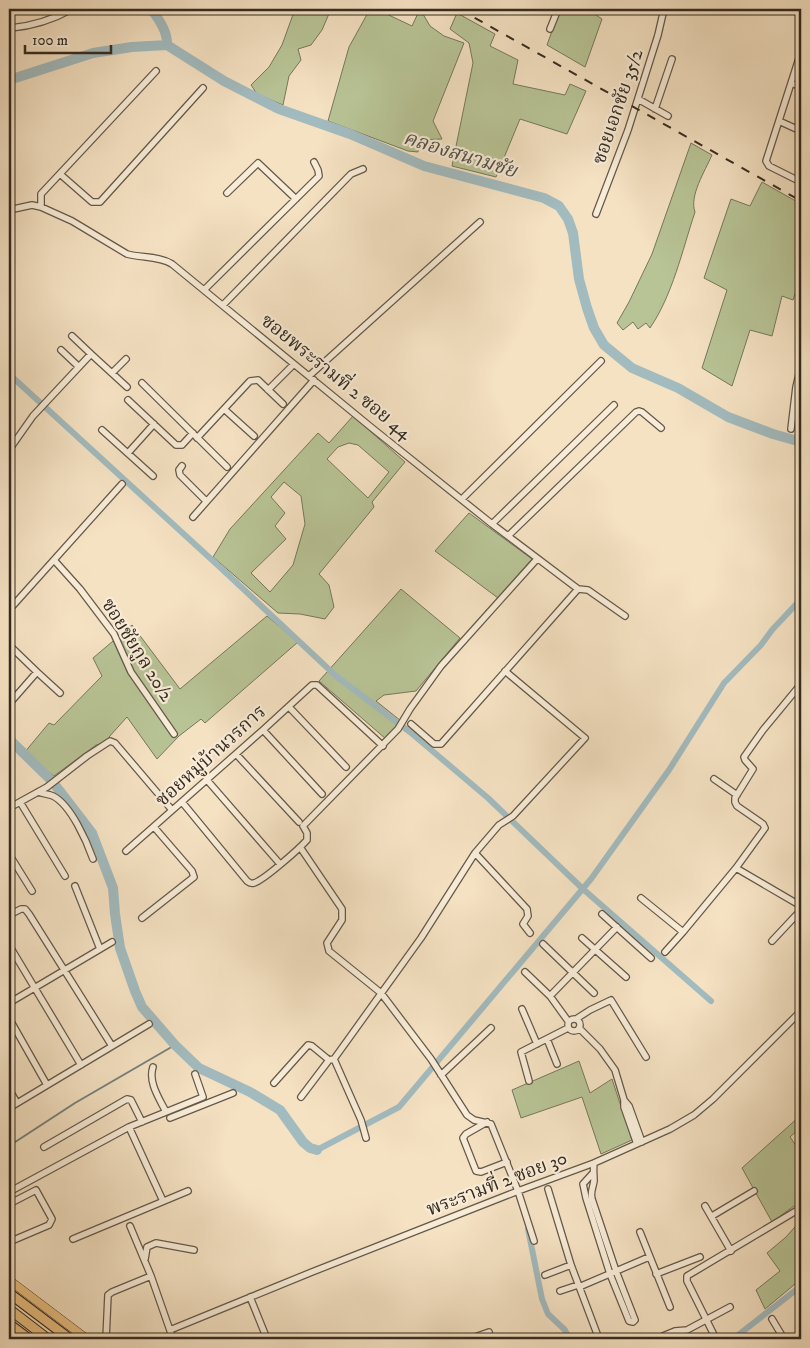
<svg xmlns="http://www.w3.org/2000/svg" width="810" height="1348" font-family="'IM FELL DW Pica','Noto Serif Thai',serif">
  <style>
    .green { fill: #b8c496; stroke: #76785b; fill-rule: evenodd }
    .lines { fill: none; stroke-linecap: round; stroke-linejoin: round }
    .stream { stroke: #76817f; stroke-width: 2 }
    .canal { stroke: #a2bbbf; stroke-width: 6 }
    .river { stroke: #a2bbbf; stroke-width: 10 }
    .minor-casing { stroke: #655949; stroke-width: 8 }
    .major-casing { stroke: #352b20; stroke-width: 9 }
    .highway-casing { stroke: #352b20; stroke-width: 11 }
    .minor { stroke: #f8ecd8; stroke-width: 5.5 }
    .major { stroke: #eac182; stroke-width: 8 }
    .highway { stroke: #eac182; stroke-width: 9 }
    .rail { stroke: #352b20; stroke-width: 2; stroke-dasharray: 9 9; stroke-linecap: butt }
    .labels { text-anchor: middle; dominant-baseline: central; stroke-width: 4.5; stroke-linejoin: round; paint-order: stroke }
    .street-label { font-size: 19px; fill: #352b20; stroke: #f8ecd8 }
    .water-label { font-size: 20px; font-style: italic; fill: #504f48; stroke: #f8ecd8 }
  </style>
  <rect width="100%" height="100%" fill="#f5e2c3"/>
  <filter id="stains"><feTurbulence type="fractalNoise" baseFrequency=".004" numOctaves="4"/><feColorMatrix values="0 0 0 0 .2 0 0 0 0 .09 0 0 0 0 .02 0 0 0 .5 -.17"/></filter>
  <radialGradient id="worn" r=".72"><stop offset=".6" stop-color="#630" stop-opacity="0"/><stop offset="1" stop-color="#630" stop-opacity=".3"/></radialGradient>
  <!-- green -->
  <path class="green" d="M295,9h36l-9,21 -11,15 -13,4 3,11 -12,16 -6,29 -26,-11 -6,-9 18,-18 13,-22z
    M370,9h6l36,17 8,-17 10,17 14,10 20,7 -31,78 9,18 -23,1 -1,12 -10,-1 -80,-30 21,-74z
    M560,9h27l15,10 -17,48 -38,-22z
    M457,13l38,21 -5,12 28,14 -5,24 52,11 5,-11 16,7 -19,43 -47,-15 -24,58 -44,-11 21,-103 -4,-20 -19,-14z
    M691,143l21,12c-7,16 -23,41 -17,57 -13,39 -22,82 -45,116l-4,-5 -8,6 -5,-7 -10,8 -6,-7 12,-21 23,-48z
    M762,182l39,22v72l-8,24 -11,-4 -10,40 -22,-6 -18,56 -30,-18 25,-78 -23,-12 27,-79 19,7z
    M353,416l52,46 -33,40 2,5 -55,67 10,11 5,22 -9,12 -25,-5 -22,-1 -65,-56 17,-28 88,-96 11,10zM349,443l9,2 31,27 -21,26 -41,-39 11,-12zM284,482l17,14 4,28 -12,41 -23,27 -19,-19 35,-34 -11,-13 10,-13 -14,-16z
    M469,513l63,46 -34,39 -63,-47z
    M401,589l59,49 -44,53 -32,4 -8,6 25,20 -15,18 -67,-58z
    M267,616l31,26 -93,81 -4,-4 -22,17 -22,23 -30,-42 -18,20 3,4 -16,4 -42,31 -30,-23 25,-30 5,2 48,-49 -9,-18 39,-33 48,64z
    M579,1061l11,32 22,-14 20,61 -31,14 -19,-57 -61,21 -9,-28z
    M800,1116l1,2v9l-11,10 11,16v48l-29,21 -30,-54z
    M801,1220v59l-36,30 -9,-19 24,-19 -13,-18 19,-16z"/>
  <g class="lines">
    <!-- stream -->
    <path class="stream" d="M9,1146l66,-43 100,-58"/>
    <!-- canal -->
    <path class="canal" d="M9,374l214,196 113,106 74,56 78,66 95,91 128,112
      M317,1150l82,-43 192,-228 78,-109 55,-87 37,-38 11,-15 29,-31
      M528,1229l14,70 6,15 17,16 4,9
      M733,1339l68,-53"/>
    <!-- river -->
    <path class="river" d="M151,9c8,10 17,23 16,36
      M9,80l84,-27 39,-6 35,-2 57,36 55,28 71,25 74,32 120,32 15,8 9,13 5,14 6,46 8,29 7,20 10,17 28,23 46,20 50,29 45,17 28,8
      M9,739l43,42 40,52 21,55 2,26 5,34 15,43 7,16 33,38 24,23 51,24 30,18 23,32 7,6 7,2"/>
    <defs>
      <path id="minor" d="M9,26l2,2c21,-2 43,-9 61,-19
        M550,29l8,-20
        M801,52l-35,109 3,5 32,16
        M792,83l9,4
        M638,99l30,17
        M655,109l17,-50
        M779,121l22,10
        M60,174l32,28h8l103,-114
        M227,193l31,-30 38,36
        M41,207v-13l115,-123
        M9,210l23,-5 9,2 31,14 55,33c15,4 32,2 45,10l200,164 120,96 86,65 10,1 37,26
        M596,214l32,-84 30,-95 6,-26
        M204,290l115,-114 -1,-6 -4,-8
        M223,305l128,-131 12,-5
        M72,336l19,18
        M61,350l18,17
        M112,373l14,-14
        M309,376l171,-154
        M142,383l85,84
        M268,390l26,-26
        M128,400l48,45h6l11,-12
        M224,409l30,27
        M791,429l5,-42 5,-21
        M102,430l51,46
        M197,438l53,-57 8,-1 25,24
        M9,450l24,-34 58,-62 36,33
        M128,453l26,-29
        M182,466l-3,4 1,5 26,26
        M462,499l139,-138
        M193,517l121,-137
        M492,524l122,-119
        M508,536l128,-124 3,-1 3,1 19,16
        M54,560l26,29 34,45 17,38 43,62
        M9,610l113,-126
        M9,645l28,27 -28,32
        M37,672l23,21
        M801,684l-38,46 -19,27 1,3 8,9 -18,29v4l2,4 26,18 2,4 -29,40 65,38
        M289,707l57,60
        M411,724l23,20h7l137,-155
        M263,730l59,64
        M236,754l63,68
        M714,779l23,16
        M207,780l73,84
        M38,792c5,2 11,2 15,4 18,9 34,46 40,63
        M20,802l45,74
        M182,802l65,79c3,2 3,3 7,2 10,-3 45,-34 53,-43v-7l-4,-7 95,-97 12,-20 31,-43 96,-107
        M9,808l38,-21 40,-31 23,-15 5,2 57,67
        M300,847l42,62v11l-15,23 2,8 52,42 50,66 36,56 7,5 17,4 27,67 16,50
        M126,851l137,-121 49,-45h5l66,61
        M475,853l52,56 1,7 -5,8 7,9
        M9,854l23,37
        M75,886l25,63
        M641,898l42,34 53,-64
        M602,914l49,44
        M9,915l12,-6h4l4,5 83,132
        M142,918l52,-41 -2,-6 -38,-44
        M582,938l44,39
        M772,941l29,-31
        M543,944l51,49
        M9,945l72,120
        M665,952l18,-20
        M525,972l25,24 18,25
        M550,996l67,-69
        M9,1003l103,-61
        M522,1009l15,35
        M9,1018l38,67
        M568 1025a6 6 0 1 1 12 0a6 6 0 1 1-12 0Z
        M576,1019l14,-9 21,-10 35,57
        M579,1028l21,21 15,21 9,30v7l13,37
        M547,1039l10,25
        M334,1059l27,61 5,18
        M153,1067c-5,15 6,31 13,45
        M441,1075l50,-47
        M529,1081l-8,-29 47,-24
        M274,1083l34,-38 4,1 17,14
        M9,1089l8,14
        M301,1097l28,-37 5,-1 87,-121 54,-85 24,-28 14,-9 72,-78 -80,-67
        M624,1100l5,6 13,36
        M9,1108l140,-84
        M170,1118l63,-25
        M487,1122l-21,12 -3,4 13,33 5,1 26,-10
        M129,1127l34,74
        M44,1147l83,-48 4,1 11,22
        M593,1173l-10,11 3,14 24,76 19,47 4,1 2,-2 -19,-49 -24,-72c-2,-7 1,-11 2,-18 0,-6 -1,-11 0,-18
        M548,1189l23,76 28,74
        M9,1192l120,-65 74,-30 -8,-23
        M9,1204l27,-14 16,29 -3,6 -40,17
        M705,1206l26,45
        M712,1216l42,-25
        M130,1226l21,50 22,63
        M640,1232l30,75
        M73,1239l115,-48
        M145,1259l2,-12 9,-4 38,7
        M656,1274l44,-17
        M545,1275l26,-10
        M579,1287l70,-30
        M560,1291l18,-6
        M250,1297l15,37 -1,5
        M772,1319l9,15 -4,5
        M170,1330l142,-58 206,-81 76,-28 76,-34 24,-14 19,-16 88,-88
        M663,1336l12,-5 12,-1 43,-23
        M106,1339l2,-44 4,-3 39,-16
        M469,1339l20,-7
        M716,1339l-29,-58v-5l114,-68"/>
      <path id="major" d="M9,1280l78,59"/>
      <path id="highway" d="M9,1293l61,46
        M9,1309l39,30
        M9,1324l20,15"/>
    </defs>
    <!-- minor casing -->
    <use href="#minor" class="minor-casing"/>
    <!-- major casing -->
    <use href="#major" class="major-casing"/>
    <!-- highway casing -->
    <use href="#highway" class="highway-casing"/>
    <!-- minor -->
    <use href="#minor" class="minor"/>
    <!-- major -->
    <use href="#major" class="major"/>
    <!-- highway -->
    <use href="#highway" class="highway"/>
    <!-- rail -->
    <path class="rail" d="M459,9l342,192"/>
  </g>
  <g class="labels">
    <!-- street labels -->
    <g class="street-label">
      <text transform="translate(618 107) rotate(-71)">ซอยเอกชัย 35/2</text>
      <text transform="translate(336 377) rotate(39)">ซอยพระรามที่ 2 ซอย 44</text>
      <text transform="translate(137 650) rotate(58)">ซอยชัยกูล 20/2</text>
      <text transform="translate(211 756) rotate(-42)">ซอยหมู่บ้านวรการ</text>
      <text transform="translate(497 1184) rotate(-21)">พระรามที่ 2 ซอย 30</text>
    </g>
    <!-- water labels -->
    <g class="water-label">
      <text transform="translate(460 155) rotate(17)">คลองสนามชัย</text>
    </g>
  </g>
  <!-- margin -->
  <rect width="810" height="1348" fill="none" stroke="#f5e2c3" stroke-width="30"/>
  <rect x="10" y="10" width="790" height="1328" fill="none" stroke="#352b20" stroke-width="2.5"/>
  <rect x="15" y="15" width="780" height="1318" fill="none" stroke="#352b20"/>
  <!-- scale -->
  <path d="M25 45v8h86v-8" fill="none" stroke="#352b20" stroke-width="2.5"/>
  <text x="32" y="45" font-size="15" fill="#352b20" stroke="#f8ecd8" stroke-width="4" paint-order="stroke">100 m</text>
  <rect width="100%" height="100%" filter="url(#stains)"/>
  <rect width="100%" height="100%" fill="url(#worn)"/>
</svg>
